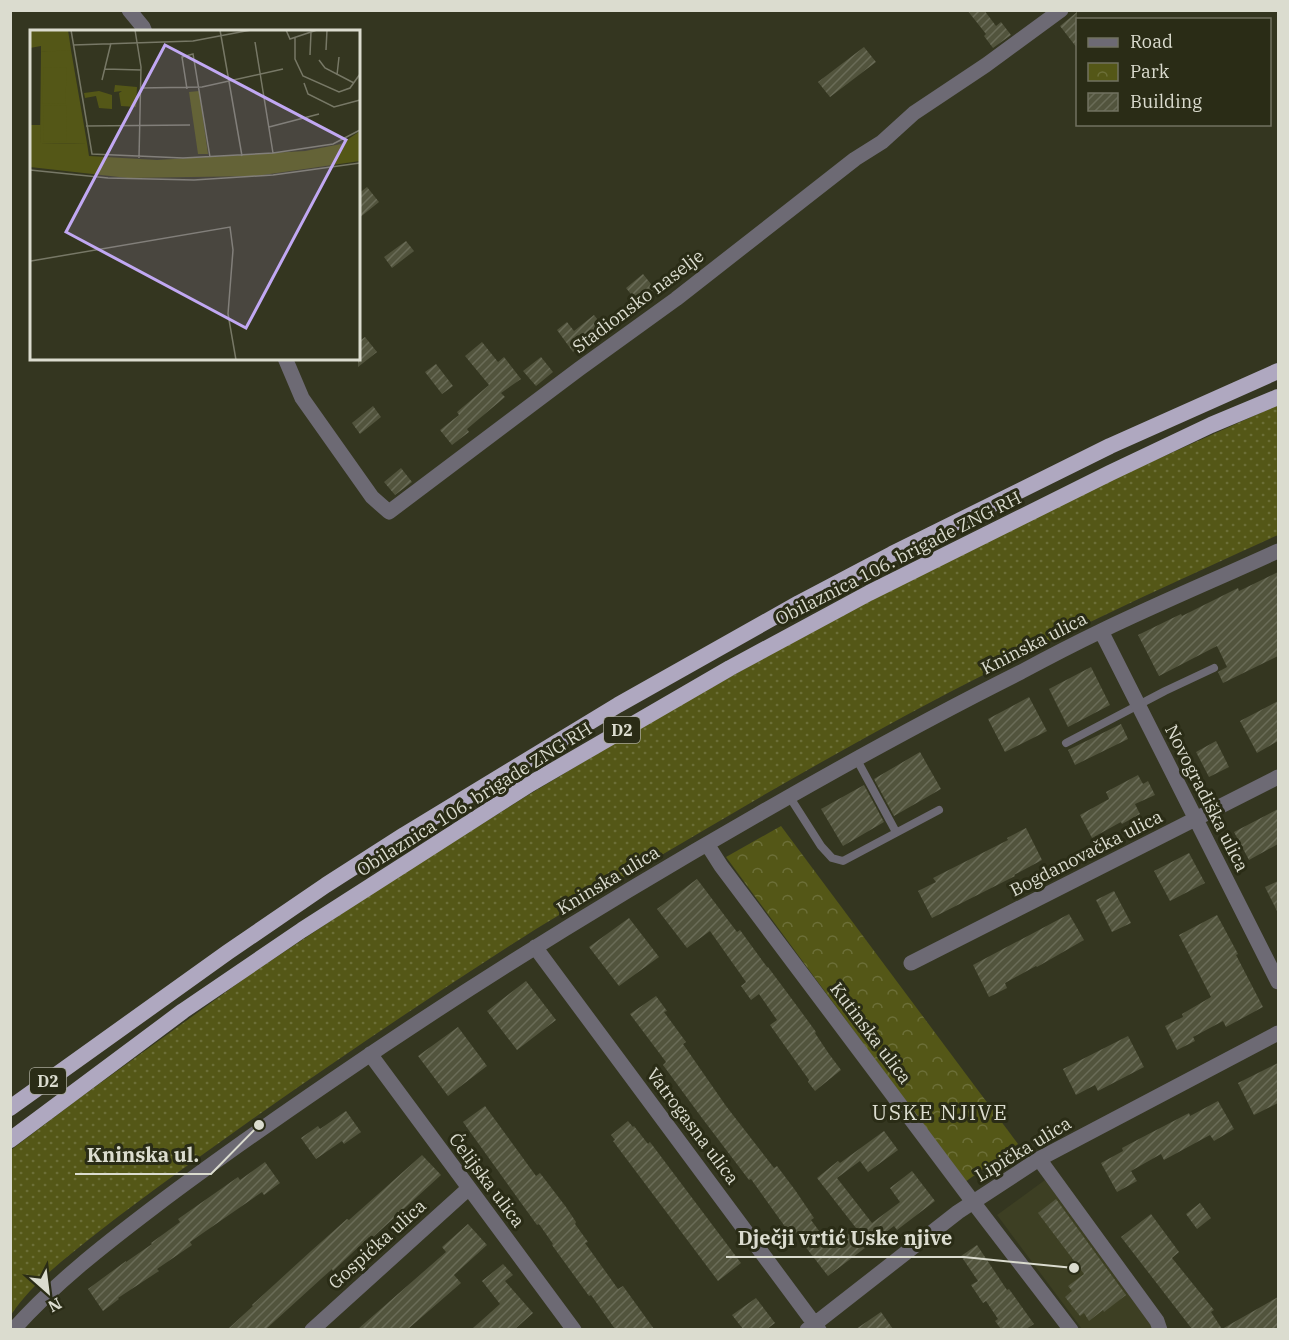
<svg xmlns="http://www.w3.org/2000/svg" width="1289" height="1340" font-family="'IBM Plex Serif',serif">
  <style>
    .built { fill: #3d3f23 }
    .grass { fill: url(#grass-dots) }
    .park { fill: url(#park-crowns) }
    .building { fill: url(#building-hatch) }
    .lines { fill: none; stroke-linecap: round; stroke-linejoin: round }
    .service { stroke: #6d6a74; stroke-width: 8 }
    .minor { stroke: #6d6a74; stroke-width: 15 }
    .trunk { stroke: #afa8c0; stroke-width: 16 }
    .labels { text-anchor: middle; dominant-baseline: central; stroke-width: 6; stroke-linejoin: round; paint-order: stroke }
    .shield { fill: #2a2c16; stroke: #a6a798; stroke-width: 1.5 }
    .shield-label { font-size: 16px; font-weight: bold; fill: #dbdccf }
    .street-label { font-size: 18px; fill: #dbdccf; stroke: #2a2c16 }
    .quarter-label { font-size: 21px; letter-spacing: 1.5px; fill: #dbdccf; stroke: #2a2c16 }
    .inset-road { fill: none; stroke: #777866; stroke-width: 1.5 }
    .view { fill: #c1a8f3; fill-opacity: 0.15; stroke: #c1a8f3; stroke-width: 3 }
    .inset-edge { fill: none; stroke: #dbdccf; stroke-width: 3 }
    .leader { fill: none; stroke: #dbdccf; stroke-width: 2 }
    .callout-dot { fill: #dbdccf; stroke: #2a2c16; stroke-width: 2 }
    .callout-label { font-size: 20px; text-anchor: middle; font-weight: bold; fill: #dbdccf; stroke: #2a2c16; stroke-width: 6; stroke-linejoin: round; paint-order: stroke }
  </style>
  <defs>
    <pattern id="grass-dots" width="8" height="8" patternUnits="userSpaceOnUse" patternTransform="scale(1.5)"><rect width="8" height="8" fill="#545717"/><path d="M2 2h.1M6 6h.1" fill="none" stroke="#6c6f38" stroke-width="1.8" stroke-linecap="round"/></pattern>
    <pattern id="park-crowns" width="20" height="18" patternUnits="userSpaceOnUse" patternTransform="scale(1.5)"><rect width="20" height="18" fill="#545717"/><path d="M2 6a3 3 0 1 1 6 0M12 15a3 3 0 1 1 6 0" fill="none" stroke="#6c6f38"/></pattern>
    <pattern id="building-hatch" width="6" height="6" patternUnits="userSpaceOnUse" patternTransform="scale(1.5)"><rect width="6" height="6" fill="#52543d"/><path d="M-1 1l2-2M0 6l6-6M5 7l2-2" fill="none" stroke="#6a6c58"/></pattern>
  </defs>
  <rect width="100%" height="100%" fill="#343620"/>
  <!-- built -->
  <path class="built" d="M1045,1180l105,141 2,8h-70l-85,-114z"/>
  <!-- grass -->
  <path class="grass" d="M1278,405v130c-95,43 -191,87 -285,135 -111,56 -220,119 -328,183 -43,26 -87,50 -129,76 -93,59 -185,121 -275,184 -55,39 -110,78 -164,120 -30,24 -64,49 -86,82v-165l66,-50 171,-124 146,-97 131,-82 127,-76 144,-81 109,-58 197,-98z"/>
  <!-- park -->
  <path class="park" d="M781,826l237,318 -53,38 -239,-325z"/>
  <!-- building -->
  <path class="building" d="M967,10h17l12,16 5,-4 10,13 -18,13 -9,-12 2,-2z
    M1077,12v36l-17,-22z
    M864,47l12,15 -46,35 -12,-15z
    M367,187l12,15 -21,17v-25z
    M406,241l8,10 -22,17 -8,-11z
    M643,274l12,15 -17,14 -12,-15z
    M594,315l12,15 -17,14 -2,-3 -14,11 -16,-22 10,-8 7,9z
    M365,337l12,15 -19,15v-25z
    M482,342l16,20 6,-5 17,22 -20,14 4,4 -38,32 2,3 -17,13 -12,-15 19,-15 -2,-3 32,-27 -24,-29z
    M541,357l12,15 -17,14 -13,-15z
    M436,364l17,22 -11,8 -17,-22z
    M373,406l8,11 -21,17 -8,-11z
    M401,468l11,14 -17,13 -11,-13z
    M1278,572v84l-55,27 -5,-11 9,-5 -10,-21 -58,30 -21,-41 43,-21 1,2 56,-28 1,3z
    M1091,667l19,38 -42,22 -19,-38z
    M1029,697l18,34 -42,21 -17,-33z
    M1278,701v40l-21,12 -17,-32z
    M1121,724l7,15 -53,26 -7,-15z
    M1216,741l13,26 -20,10 -13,-25z
    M920,752l21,37 -47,27 -20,-37z
    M1138,775l5,9 5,-3 7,14 -20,9 5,10 -18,10 -1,-2 -29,16 -12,-23 29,-16 -3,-7z
    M864,785l20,37 -41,24 -22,-37z
    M1278,809v35l-29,16 -15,-28z
    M1026,828l16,32 -28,15 1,1 -83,42 -14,-27 18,-9 -3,-4 75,-38 -1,-2z
    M1189,853l16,30 -35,18 -16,-30z
    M697,879l40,53 3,-2 27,37h1l29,39 19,26 -1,1 14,21 12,16 -26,21 -7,-9 1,-2 -39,-55 7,-5 -18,-26 -8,6 -10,-14 5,-4 -36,-51 -23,17 -30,-39z
    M1278,881v32l-13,-26z
    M1114,891l17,32 -19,9 -16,-32z
    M1069,914l15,26 -47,27 -1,-1 -31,17 2,5 -18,9 -16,-32z
    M1217,915l21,39 -2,1 27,52 -37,20 -3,-6 -30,16 2,4 -18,9 -12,-24 18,-9 -1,-3 29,-17 -32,-62z
    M629,918l30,39 -40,29 -30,-39z
    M526,981l30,39 -39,30 -30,-39z
    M656,996l11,15 -3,1 22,30 -3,2 43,62 48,62 3,-2 18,24 19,28 -3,2 20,27 25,-19 -39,-50 21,-17 2,2 44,-32 14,19 -30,22 -8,-11 -23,17 35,45 28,-21 -10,-14 22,-17 23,30 -38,29 -3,-4 -66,50 -34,-44 -3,3 -40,-56 -2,1 -47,-62 -39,-53 3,-3 -36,-48z
    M458,1027l29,39 -39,30 -30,-40z
    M1128,1036l16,31 -46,24 -3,-6 -19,10 -13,-26z
    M1278,1063v40l-24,12 -16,-32z
    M1218,1101l16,28 -20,12 -4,-6 -46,25 -3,-6 -30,17 6,10 -20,11 -16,-29 22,-12 -1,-3 17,-9 50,-26 1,3z
    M485,1106l51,70 4,-3 26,34 10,15 -1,2 13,18 -3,1 33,46 5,-3 31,43h-39l-24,-34 -2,1 -37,-51 1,-1 -14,-20 -2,1 -74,-103z
    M346,1111l15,21 -17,12 -2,-3 -26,18 -15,-21 17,-12 2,3z
    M628,1121l5,6 1,-1 14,18 2,-2 91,121 -23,18 -105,-140 2,-1 -4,-5z
    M422,1155l19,20 -34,31 -36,33 -2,-2 -36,34 -1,-2 -66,60h-38l25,-23 -1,-1 59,-54 36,-32 2,1z
    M265,1162l15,21 -16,12 -2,-3 -72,50 2,3 -35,24 2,2 -41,27 1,1 -16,12 -15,-22 38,-28v1l26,-18 -1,-1 29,-21 -2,-3 60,-42 2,3z
    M1056,1199l70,96 -22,17 -1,-2 -14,11 -5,-8 -4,3 -15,-19 7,-6 -4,-5 16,-12 -46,-61z
    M1200,1203l11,15 -14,11 -11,-15z
    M1151,1214l28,38 -7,6 42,52 -3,2 11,17 56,-32v32h-86l-71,-92z
    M468,1224l19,21 -33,30 7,8 -53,46h-50l88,-77 -4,-5z
    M977,1245l30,45 2,-1 25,35 -8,5h-25l-6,-8 3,-2 -12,-18 -3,2 -12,-18 7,-4 -17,-25z
    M503,1264l10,11 -8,6 28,32 -18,16h-43l28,-25 -18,-23z
    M756,1298l19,25 -8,6h-24l-11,-14z
    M881,1312l12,17h-37z"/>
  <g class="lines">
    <!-- service -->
    <path class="service" d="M1066,743l99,-52 49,-23
      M856,758l40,74
      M789,796l32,50 11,12 11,3 96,-51"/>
    <!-- minor -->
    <path class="minor" d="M129,10l14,17 2,5
      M285,358l17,40 70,99 17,15 190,-143 97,-70 179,-140 27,-17 32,-29 72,-48 75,-55
      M1101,631l177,351
      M707,844l14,22 252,336 98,128
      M535,947l284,383
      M911,963l367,-186
      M370,1054l204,276
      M1039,1159l118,162 3,9
      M13,1330c42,-47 91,-85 141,-123 58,-44 117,-85 177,-126 138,-95 281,-183 426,-266 87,-50 174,-98 264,-143 26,-14 53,-28 80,-41 58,-28 118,-53 177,-80
      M312,1330l157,-142
      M807,1330l151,-118 81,-53 239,-126"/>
    <!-- trunk -->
    <path class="trunk" d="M10,1108l218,-156 98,-67 78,-50 214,-130 181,-102 93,-49 218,-108 168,-75
      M10,1140l173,-129 119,-81 228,-146 200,-116 139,-75 241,-120 101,-48 67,-28"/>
  </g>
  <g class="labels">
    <!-- shield labels -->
    <g class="shield">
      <rect x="604" y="717" width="36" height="26" rx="4.5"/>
      <rect x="30" y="1068" width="36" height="26" rx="4.5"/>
    </g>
    <g class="shield-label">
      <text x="622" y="730">D2</text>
      <text x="48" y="1081">D2</text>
    </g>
    <!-- street labels -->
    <g class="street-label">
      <text transform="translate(638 301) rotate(-37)">Stadionsko naselje</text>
      <text transform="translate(898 558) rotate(-27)">Obilaznica 106. brigade ZNG RH</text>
      <text transform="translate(1034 643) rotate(-27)">Kninska ulica</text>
      <text transform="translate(1207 798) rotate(63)">Novogradiška ulica</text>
      <text transform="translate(474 799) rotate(-32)">Obilaznica 106. brigade ZNG RH</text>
      <text transform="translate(1086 853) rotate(-27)">Bogdanovačka ulica</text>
      <text transform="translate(608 880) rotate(-31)">Kninska ulica</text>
      <text transform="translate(871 1033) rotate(53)">Kutinska ulica</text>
      <text transform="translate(693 1126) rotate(53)">Vatrogasna ulica</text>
      <text transform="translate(1023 1149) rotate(-31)">Lipička ulica</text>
      <text transform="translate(487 1180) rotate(53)">Ćelijska ulica</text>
      <text transform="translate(377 1244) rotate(-42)">Gospićka ulica</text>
    </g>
    <!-- quarter labels -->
    <g class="quarter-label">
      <text x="940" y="1112">USKE NJIVE</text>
    </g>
  </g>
  <!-- overview -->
  <g transform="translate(30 30)">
    <rect width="330" height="330" fill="#343620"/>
    <path d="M85,55l22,2 -1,20 -15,-1 -2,-13 3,-2 -8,1zM69,61l13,4v14l-13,-1 -3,-12 -11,2 -1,-5zM0,95h11l-1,19 47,-1 2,13 68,4 148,-9 36,-7 19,-13v30l-104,15 -128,2 -98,-11z" fill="#545717"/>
    <path d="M36,18l5,2 16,93 -47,1 1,-92zM169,61l9,63h-10l-9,-62z" fill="#545717"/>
    <path d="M0,0h38l3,20 -30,2v-6l-11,2zM14,37l23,1 -2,36 -23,-1zM14,75l23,1 -1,36 -23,-1z" fill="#545717"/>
    <path class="inset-road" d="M41,0l21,124 91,4 90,-5 60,-9 27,-14M105,0l6,37 -2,91M190,0l22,126M256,0l4,9 27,-9M265,8v21l8,17 36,16 11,-4 10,-14M225,12l18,111M43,15l120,-4 58,-11M296,20l1,-20M280,25l1,-23M289,30l6,8 29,15M75,39l36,1M307,45l2,-18M72,50l9,-37M274,53l4,11 26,13 26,-7M110,58l62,-1 81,-18M157,59l-5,-32 11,-3 17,103M56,96l104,-1M239,97l50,-13M0,140l78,8 86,2 79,-5 87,-12M1,231l199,-34 3,23 -5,64 8,46"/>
    <path class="view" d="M135,15l181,95 -100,188 -180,-96z"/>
    <rect width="330" height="330" class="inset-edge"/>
  </g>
  <!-- callouts -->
  <path class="leader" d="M259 1125L211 1174H75M1074 1268L964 1257H726"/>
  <g class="callout-dot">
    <circle cx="259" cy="1125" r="6"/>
    <circle cx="1074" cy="1268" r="6"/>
  </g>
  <g class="callout-label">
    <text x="143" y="1162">Kninska ul.</text>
    <text x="845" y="1245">Dječji vrtić Uske njive</text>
  </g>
  <!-- border -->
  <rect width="1289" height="1340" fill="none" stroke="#dbdccf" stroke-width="24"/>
  <!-- legend -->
  <rect x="1076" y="18" width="195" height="108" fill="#2a2c16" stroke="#717260" stroke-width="1.5"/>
  <rect x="1088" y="38" width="30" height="9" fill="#6d6a74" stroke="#717260" stroke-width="1.5"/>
  <text x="1130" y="48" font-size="18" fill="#dbdccf">Road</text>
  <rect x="1088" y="63" width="30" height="18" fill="url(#park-crowns)" stroke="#717260" stroke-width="1.5"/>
  <text x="1130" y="78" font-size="18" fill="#dbdccf">Park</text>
  <rect x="1088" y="93" width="30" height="18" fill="url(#building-hatch)" stroke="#717260" stroke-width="1.5"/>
  <text x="1130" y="108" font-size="18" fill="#dbdccf">Building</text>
  <!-- north arrow -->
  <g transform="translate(48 1292) rotate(152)" stroke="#2a2c16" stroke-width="4.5" paint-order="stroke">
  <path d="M0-4.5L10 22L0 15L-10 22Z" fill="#dbdccf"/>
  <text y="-9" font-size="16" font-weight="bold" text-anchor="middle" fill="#dbdccf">N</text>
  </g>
</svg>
